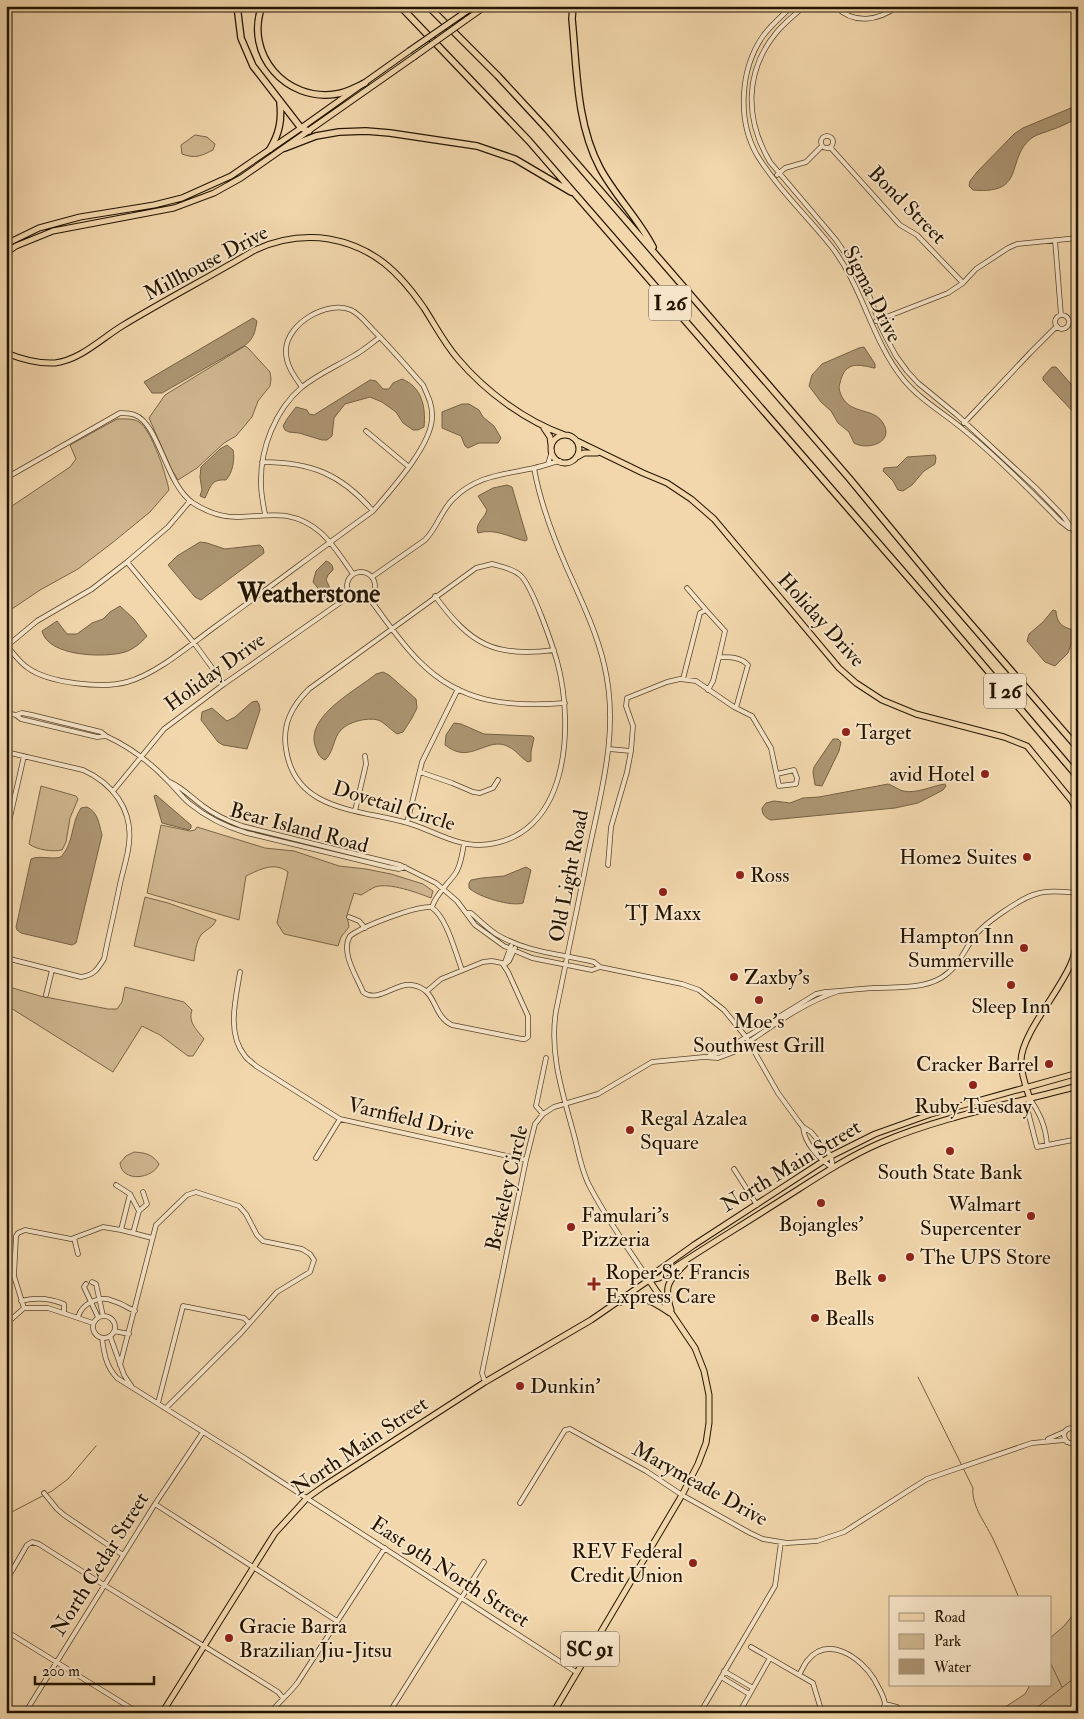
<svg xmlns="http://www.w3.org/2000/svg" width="1084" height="1719" font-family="'IM FELL Double Pica',serif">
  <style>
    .green { fill: #cfb68f; stroke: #796548 }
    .water { fill: #ac9572; stroke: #756144 }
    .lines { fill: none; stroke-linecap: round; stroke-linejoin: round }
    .stream { stroke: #756144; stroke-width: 1 }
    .minor-casing { stroke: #57452b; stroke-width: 5.5 }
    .major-casing { stroke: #231400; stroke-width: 7 }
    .highway-casing { stroke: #231400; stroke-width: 8 }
    .minor { stroke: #f7e5c9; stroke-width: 4 }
    .major { stroke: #f2d7ac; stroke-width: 5 }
    .highway { stroke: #f2d7ac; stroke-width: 5.5 }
    .major-bridge-casing { stroke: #231400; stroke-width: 7; stroke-linecap: butt }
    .major-bridge { stroke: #f2d7ac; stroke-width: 5 }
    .poi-dot { fill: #8f2418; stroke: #f7e5c9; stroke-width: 2 }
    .labels { text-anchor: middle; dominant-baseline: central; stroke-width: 4; stroke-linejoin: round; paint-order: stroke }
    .shield { fill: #f7e5c9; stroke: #63533c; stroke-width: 1 }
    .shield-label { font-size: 20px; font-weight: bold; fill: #231400 }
    .street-label { font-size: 21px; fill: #231400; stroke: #f7e5c9 }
    .poi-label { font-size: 21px; fill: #231400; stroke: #f7e5c9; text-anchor: start }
    .district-label { font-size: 26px; font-weight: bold; fill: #231400; stroke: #f7e5c9 }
  </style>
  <rect width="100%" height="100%" fill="#f2d7ac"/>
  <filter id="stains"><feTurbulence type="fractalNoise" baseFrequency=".004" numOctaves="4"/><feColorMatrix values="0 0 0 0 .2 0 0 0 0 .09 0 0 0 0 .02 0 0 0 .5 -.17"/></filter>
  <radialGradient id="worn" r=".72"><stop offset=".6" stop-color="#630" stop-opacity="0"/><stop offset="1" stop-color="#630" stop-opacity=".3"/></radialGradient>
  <!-- green -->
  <path class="green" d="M195,135l12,2 8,7 -2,6c-12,6 -18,9 -31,4l-1,-9z
    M245,346l3,2 22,24 1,7 -1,7 -12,15 -6,16 -16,19 -12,7 -27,25 -19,12 -6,-10 -23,-52 16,-23z
    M117,419c7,0 16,-1 22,3 13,8 27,53 30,68l-19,22 -38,31 -34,26 -38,21 -34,23v-103l64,-43 6,-8 -6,-14z
    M41,786l35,10 2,3 -8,19 -4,24 -4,8c-9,2 -25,0 -33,-6z
    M161,825l29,6 5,-1 2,-3 68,21 29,3 45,15 27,3 25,5 32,10 10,7 -2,7c-13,-5 -42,-16 -56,-11 -4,2 -9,5 -14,8l-7,-2 -7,22 2,12 -8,10 -3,9 -54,-12 -7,-11 11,-51c-14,-11 -29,-2 -42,4l-7,44 -92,-27z
    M145,897l23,6 48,17c-3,8 -10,9 -15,15 -5,7 -6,18 -7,26l-60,-15z
    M6,986l34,10 68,13h9l5,-7 3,-15 59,15 8,8c-4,12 4,19 12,29l-11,17h-5l-28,-21 -18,-9 -29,46 -107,-67z
    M134,1152c12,1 18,2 25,12 -6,15 -37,19 -39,-1l6,-7z
    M1078,1609v88l-6,16h-76l29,-19 5,-9h20v-47l14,-12z"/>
  <!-- water -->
  <path class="water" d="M1078,105v13l-2,1c-8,4 -16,8 -25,11 -5,2 -13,4 -18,7 -29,21 -5,58 -60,53l-4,-4 1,-5 7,-9 37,-38 9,-6z
    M253,318l4,3c-2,11 -3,18 -13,25l-82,47h-10l-8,-11z
    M864,347l11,17v4c-4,0 -6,-2 -11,-2 -14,-3 -21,3 -24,17 -2,5 0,9 2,14 10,18 31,10 41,26 12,19 -15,28 -29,20l-5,-11 -11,-9 -7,-12 -10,-9 -12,-16 3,-11 10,-11 37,-16z
    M1052,367h4l22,25v25l-35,-37v-3z
    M402,379c20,8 24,28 22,48l-6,3h-5l-10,-7 -7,-11 -14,-10 -12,-5 -25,7 -11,14 -2,18 -5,4h-5l-23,-7 -10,-1 -4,-2 -2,-4 4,-7 9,-12 11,3 2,4 5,1 56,-35 6,1 7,8h6l4,-6z
    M462,404h7l10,6 4,7 11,9 7,12 -3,5h-19l-11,5 -3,-2 -4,-10 -19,-8v-16z
    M227,445l6,5c2,9 0,22 -7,30 -15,-1 -15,6 -21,18l-5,-2 2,-6 -2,-13 1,-10 19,-18z
    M935,455l1,3 -1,6 -11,7 -12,14 -9,6 -5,-1 -5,-9 -10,-10 1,-3 13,-1 10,-10z
    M507,485l5,2 15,51v2l-2,1c-16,-4 -30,-13 -47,-8 -4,-9 7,-15 9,-23l-9,-14 15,-8z
    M200,542l7,1 18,6 35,-4 3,3 1,5 -63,47 -6,-3 -27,-32 9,-9z
    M326,561c5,2 7,4 7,9l-5,5 -2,5 4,8 -2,9h-3l-12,-15 3,-11z
    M120,606l14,13 13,17c-6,7 -13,13 -22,16 -20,6 -77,5 -83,-21l15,-10 10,13h10l15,-11 11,-4 7,-7z
    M1053,610l3,1c1,15 9,17 22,20v9l-7,4 -3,9 -13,13 -10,-4 -18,-21 2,-7 14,-12z
    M383,672l6,3 27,24 1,9 -5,10 -9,14 -6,2c-6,-4 -13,-12 -19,-14 -11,-3 -30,2 -37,10 -8,8 -7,22 -16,30 -6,-3 -7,-6 -9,-12 -13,-31 41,-58 60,-74z
    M257,701l2,3 1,6 -13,39 -24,-4 -5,-3 -17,-22 1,-8 10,-4 15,13 8,-4 17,-15z
    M454,723l7,1 23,10 48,2 2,2 -3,14v9l-3,1c-7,-4 -12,-12 -19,-15 -17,-10 -33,9 -50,5 -5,-1 -10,-4 -14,-7l1,-10z
    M833,739h5l3,3 -2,9 -17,35 -7,-1 -2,-13 1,-5z
    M888,784c6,2 11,6 15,7 14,3 28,-5 42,-7l1,2 -3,4 -25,13 -23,5 -124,12c-6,-2 -9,-6 -9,-12l4,-5 8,-2 16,2 13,-5 16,-1z
    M156,795l35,30v3l-2,2 -27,-7 -8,-27z
    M87,807c11,5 12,17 15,28l-26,108 -4,2 -51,-12 -4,-3 -1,-3 15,-68c9,-4 20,1 30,-2 14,-16 9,-32 20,-49z
    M526,867l5,3 -8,33c-11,4 -45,-6 -54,-15v-5l2,-3 11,-2 22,-2z"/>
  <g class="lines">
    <!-- stream -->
    <path class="stream" d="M918,1377l55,111c-2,18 14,37 21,53 9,19 17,38 25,57
      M6,1515l46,-24 16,-12 28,-33
      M1050,1662l12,25
      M1030,1713l48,-38"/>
    <defs>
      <path id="minor" d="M792,6c-9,9 -21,19 -29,30 -23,33 -26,84 -6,119 21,34 50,61 74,91 32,41 40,93 72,133 17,21 41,34 61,51 34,28 65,59 96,91l9,7
        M804,6c-9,9 -20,17 -28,27 -32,39 -31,87 -6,129l66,78 13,19 20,36 12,32 7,14 8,15 11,15 11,12 39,32 79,73 27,28 15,21
        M835,6c19,19 43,15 63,0
        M821 142a6 6 0 1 1 12 0a6 6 0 1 1-12 0Z
        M830,147l70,78 17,10 46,48
        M777,175l8,-7 21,-6 16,-16
        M1055,240l6,75
        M1055 322a7 7 0 1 1 14 0a7 7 0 1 1-14 0Z
        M876,321l72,-28 15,-10 13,-14 32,-21 9,-4 61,-6
        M964,423l66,-70 27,-27
        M366,431l43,36
        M262,462c49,0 79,12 111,49
        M548,464l4,-13
        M534,468c6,34 18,66 32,98 14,32 30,64 38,98 16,66 -3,127 -16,191 -11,52 -21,104 -32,156 -7,43 7,83 18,124 4,15 7,33 14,48 17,34 40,65 61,97
        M6,478l114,-65c5,0 10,0 15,2 24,9 31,70 58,88 14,9 30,15 47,14 31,-1 53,-8 80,15 13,11 23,28 33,42
        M265,514c-2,-10 -4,-20 -4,-30 -1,-35 14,-74 41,-97 16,-13 35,-21 53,-32 9,-5 17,-12 25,-18
        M127,562l67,81 30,41
        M492,564c10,3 20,4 28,11 12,10 32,69 37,86 18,66 12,181 -78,184 -24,0 -48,-15 -71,-22 -49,-14 -113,-11 -122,-74 -4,-25 6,-43 23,-60l167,-121z
        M347 586a14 14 0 1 1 28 0a14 14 0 1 1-28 0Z
        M372,577l53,-37c12,-12 16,-29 28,-41 24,-24 50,-24 81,-31 9,-2 17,-5 26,-7
        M687,588l19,22
        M435,596c35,48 59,62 119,54
        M369,598c16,21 31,44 50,63 42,43 90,46 146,42
        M7,646c6,7 13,17 21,22 21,15 74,21 99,14 30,-8 64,-38 89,-56 53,-38 104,-77 157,-115 18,-21 58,-65 59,-93 1,-12 -4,-22 -9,-33 -16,-18 -32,-37 -49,-54 -7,-7 -14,-17 -23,-21 -24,-10 -63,13 -65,39 -1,15 8,27 16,38
        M7,646l30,-25 55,-32 35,-27 41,-35 22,-26
        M683,679l17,-66 6,-3 19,21 -6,26c11,0 22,0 29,8l-12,43
        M708,690l5,-9 6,-24
        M6,713l10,2 5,4 76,18 9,-1
        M16,715l6,-2 10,2 69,17 5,4c24,11 44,26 62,45 7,7 13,15 21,22 17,14 37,24 58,30l141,34 11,2 6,-2
        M609,749l22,2 2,-25 -7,-20 1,-8 40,-16 13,-3 16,2 38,26 18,9 19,32 8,38 17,-2 1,-6 -3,-8 -17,4
        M6,752l77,18c29,13 50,39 46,73 -1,13 -6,27 -9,41 -5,25 -11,50 -16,75 -7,11 -10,16 -23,18l-75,-19
        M420,772l32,11 21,9 7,1 13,-5 5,-8
        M170,782c13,6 22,16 33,24 12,9 25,15 39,20l158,39 36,18 21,18 18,24 29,21 28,12 60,12 8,-3
        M114,790l50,-61 60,-45 127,-89
        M355,811l11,-47 -1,-8
        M407,823l15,-61 36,-73
        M6,835l18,-79
        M608,865l3,-38 16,-55 4,-21
        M432,907c4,-13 15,-22 23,-33 6,-8 7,-20 9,-30
        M466,913h5c8,7 16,15 25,21 29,18 65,20 98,28l6,5 82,17 17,6 25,20 22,27 32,56 21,29 4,5 8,5 20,24 2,12
        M349,917l10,4 6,7
        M504,965l5,-4 6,-13
        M504,965l7,-19
        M240,972c-4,26 -14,61 5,84 3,4 8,7 11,10l84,53 186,41
        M427,991l14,-12 42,-17 9,-1 10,2 6,9 20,44v21l-3,2h-3l-70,-14c-21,-10 -14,-36 -40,-40 -16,-3 -35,19 -49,7 -6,-15 -23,-40 -13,-56 13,-10 65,-30 81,-29 16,10 24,45 31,63
        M46,995l6,-25
        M709,1056l13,-4 94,-58 9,-2c16,-1 33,-3 49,-4 22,-1 48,1 67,-10 17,-10 22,-26 33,-41 9,-13 47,-39 62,-43 13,-4 28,-2 42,-1
        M1030,1099l-3,9 10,39 41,-8
        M1030,1099c10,15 16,28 17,46
        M543,1114l-7,-8 10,-48
        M803,1127c1,16 17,33 30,41
        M316,1158l24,-39
        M734,1169l23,36
        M116,1185l14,9 9,17
        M143,1192l4,12 -8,7 -6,22 19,5
        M130,1194l-9,36 12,3
        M74,1238l4,16
        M92,1282l4,2 7,32
        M86,1284l-2,3 14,30
        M21,1301c15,-4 29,-3 43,3v9
        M93 1327a11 11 0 1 1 22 0a11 11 0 1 1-22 0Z
        M78,1317c4,-14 22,-22 35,-16 8,2 15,7 22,10
        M93,1323l-45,-15h-24l-10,-32 2,-40 2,-3 7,-3 46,9 32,-12 18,3
        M6,1324l18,-16
        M114,1331l15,3
        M110,1336l14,39 8,12
        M102,1338c2,16 4,28 15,40l126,79 333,215
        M120,1365l36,-140 31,-30 9,-3 43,14 7,8 11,21 6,6 39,8 8,5 4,6 -4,12 -33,20 -36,41 -75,75
        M485,1382l-3,-9 44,-213 9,-36 8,-10 11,-7 44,-13 54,-32 52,-5 14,1 16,-6c33,-22 67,-49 105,-61
        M158,1403l25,-97 61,12 5,5
        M1078,1431c-6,-5 -13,-3 -14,4 1,8 8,11 14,5
        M1048,1439l16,-7
        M44,1493l13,16 7,6 59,40
        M520,1503l45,-73 5,-1 76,42 36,24 68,38 13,6 24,4 30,-2 27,-9 67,-43 16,-10 20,-7 85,-29 33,-3 2,2
        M155,1504l182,117
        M6,1581l21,-36 5,-3 7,2c79,51 160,98 239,148l5,6
        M6,1631l133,82
        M751,1647l62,36 9,30
        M724,1671l29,17
        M799,1675c3,-5 5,-10 8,-14 21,-27 54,-3 67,18 4,8 10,16 11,25l-4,9
        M721,1677l28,17
        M885,1704l12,3 3,6
        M713,1712v1
        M25,1713l130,-209 48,-72
        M270,1713c9,-11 20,-20 28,-31l87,-134
        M389,1713l95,-151
        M700,1713l75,-127 6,-44
        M739,1713l31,-55"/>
      <path id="major" d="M461,15l13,-9
        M466,20l20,-14
        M6,244l33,-16 41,-11 74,-12 28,-7 49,-22 70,-48 108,-77
        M6,253l10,-7 37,-15 121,-23 40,-15 27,-15 173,-121
        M6,353c15,6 32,11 49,10 25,-3 46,-24 67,-37 43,-26 89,-50 133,-76 24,-11 47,-15 74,-11 45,8 70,33 95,69 11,17 20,35 34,51 27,32 67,62 107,76
        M544,428l6,9 1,8
        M551 449a14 14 0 1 1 28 0a14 14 0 1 1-28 0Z
        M577,441l66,32 24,10 24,16 23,20 125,149 17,15 26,17 34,14 88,23 23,9 45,55 6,13
        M577,457l7,-4h13
        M1030,1099c-4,-12 -9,-25 -9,-38 0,-27 41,-72 51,-100 6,-15 5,-33 6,-50
        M649,1280l10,-2c38,-26 77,-49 116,-74 34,-21 68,-45 105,-61 63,-27 132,-39 198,-57
        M621,1302c21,-8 31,-1 49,11
        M671,1310c-8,-26 -2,-29 15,-47
        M162,1713l113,-180 32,-35 17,-12 161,-104 106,-62 58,-40 7,-8 38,-27 120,-78 17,-11 44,-22 56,-20 147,-41
        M553,1713l129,-218 16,-31 8,-21 3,-20v-28l-5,-24 -9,-23 -46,-68"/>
      <path id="highway" d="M237,6l4,32 12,28 48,62 8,3
        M262,6c-18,48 24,96 74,88 10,-1 20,-7 29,-11
        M400,6l129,135 404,465 145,171
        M428,6l70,70 49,53 302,349 95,115 134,155
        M573,6l-1,13c5,49 4,104 28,149 15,28 39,51 53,79
        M285,148l31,-12 23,-4 27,-1 24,2 87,13 38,13 56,33
        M270,149c9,-15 12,-28 10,-46"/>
    </defs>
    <!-- minor casing -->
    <use href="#minor" class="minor-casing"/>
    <!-- major casing -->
    <use href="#major" class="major-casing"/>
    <!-- highway casing -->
    <use href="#highway" class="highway-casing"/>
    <!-- minor -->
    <use href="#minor" class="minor"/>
    <!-- major -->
    <use href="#major" class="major"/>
    <!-- highway -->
    <use href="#highway" class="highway"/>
    <defs>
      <path id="major-bridge" d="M409,51l52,-36
        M414,57l52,-37"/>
    </defs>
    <!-- major-bridge casing -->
    <use href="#major-bridge" class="major-bridge-casing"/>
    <!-- major-bridge -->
    <use href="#major-bridge" class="major-bridge"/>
  </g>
  <!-- markers -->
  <g class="poi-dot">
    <circle cx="846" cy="732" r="5"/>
    <circle cx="985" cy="774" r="5"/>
    <circle cx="1027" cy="857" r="5"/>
    <circle cx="740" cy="875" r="5"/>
    <circle cx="663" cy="892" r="5"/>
    <circle cx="1024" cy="948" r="5"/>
    <circle cx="734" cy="977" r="5"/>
    <circle cx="1011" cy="985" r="5"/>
    <circle cx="759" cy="1000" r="5"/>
    <circle cx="1049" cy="1064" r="5"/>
    <circle cx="973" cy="1085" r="5"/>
    <circle cx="630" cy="1130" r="5"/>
    <circle cx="950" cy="1151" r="5"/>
    <circle cx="821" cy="1203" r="5"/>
    <circle cx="1031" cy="1216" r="5"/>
    <circle cx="571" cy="1227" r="5"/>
    <circle cx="910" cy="1257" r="5"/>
    <circle cx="882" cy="1278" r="5"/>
    <path d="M591.5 1276.5h5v5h5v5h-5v5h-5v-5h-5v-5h5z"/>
    <circle cx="815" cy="1318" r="5"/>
    <circle cx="520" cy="1386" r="5"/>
    <circle cx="693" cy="1563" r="5"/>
    <circle cx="229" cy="1638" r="5"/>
  </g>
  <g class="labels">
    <!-- shield labels -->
    <g class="shield">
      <rect x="649" y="285.5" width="42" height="35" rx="4"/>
      <rect x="984" y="673.5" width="42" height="35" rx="4"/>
      <rect x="561" y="1631.5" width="58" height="35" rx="4"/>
    </g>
    <g class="shield-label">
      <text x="670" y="303">I 26</text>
      <text x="1005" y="691">I 26</text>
      <text x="590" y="1649">SC 91</text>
    </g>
    <!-- street labels -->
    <g class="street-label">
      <text transform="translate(907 205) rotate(45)">Bond Street</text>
      <text transform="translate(206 263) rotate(-28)">Millhouse Drive</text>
      <text transform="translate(872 294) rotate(63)">Sigma Drive</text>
      <text transform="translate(821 620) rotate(48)">Holiday Drive</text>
      <text transform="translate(215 672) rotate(-36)">Holiday Drive</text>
      <text transform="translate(394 806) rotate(17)">Dovetail Circle</text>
      <text transform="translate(299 828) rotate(15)">Bear Island Road</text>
      <text transform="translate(569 876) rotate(-79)">Old Light Road</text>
      <text transform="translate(411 1119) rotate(13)">Varnfield Drive</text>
      <text transform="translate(791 1166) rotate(-31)">North Main Street</text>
      <text transform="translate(507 1188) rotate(-77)">Berkeley Circle</text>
      <text transform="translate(360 1446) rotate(-34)">North Main Street</text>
      <text transform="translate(700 1484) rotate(29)">Marymeade Drive</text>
      <text transform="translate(100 1564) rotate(-58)">North Cedar Street</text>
      <text transform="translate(450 1572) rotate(33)">East 9th North Street</text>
    </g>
    <!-- poi labels -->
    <g class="poi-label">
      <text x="856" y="732">Target</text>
      <text x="975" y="774" text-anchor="end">avid Hotel</text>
      <text x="1017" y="857" text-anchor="end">Home2 Suites</text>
      <text x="750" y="875">Ross</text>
      <text x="663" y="913" text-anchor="middle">TJ Maxx</text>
      <text x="1014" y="936" text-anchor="end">Hampton Inn<tspan x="1014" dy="24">Summerville</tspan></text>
      <text x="744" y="977">Zaxby's</text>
      <text x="1011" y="1006" text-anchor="middle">Sleep Inn</text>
      <text x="759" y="1021" text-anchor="middle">Moe's<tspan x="759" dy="24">Southwest Grill</tspan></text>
      <text x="1039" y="1064" text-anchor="end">Cracker Barrel</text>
      <text x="973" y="1106" text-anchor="middle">Ruby Tuesday</text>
      <text x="640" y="1118">Regal Azalea<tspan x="640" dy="24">Square</tspan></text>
      <text x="950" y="1172" text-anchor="middle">South State Bank</text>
      <text x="1021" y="1204" text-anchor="end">Walmart<tspan x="1021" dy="24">Supercenter</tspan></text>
      <text x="581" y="1215">Famulari's<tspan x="581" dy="24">Pizzeria</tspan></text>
      <text x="821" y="1224" text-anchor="middle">Bojangles'</text>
      <text x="920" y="1257">The UPS Store</text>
      <text x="605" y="1272">Roper St. Francis<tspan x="605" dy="24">Express Care</tspan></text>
      <text x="872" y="1278" text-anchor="end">Belk</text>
      <text x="825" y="1318">Bealls</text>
      <text x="530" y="1386">Dunkin'</text>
      <text x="683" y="1551" text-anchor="end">REV Federal<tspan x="683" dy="24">Credit Union</tspan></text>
      <text x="239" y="1626">Gracie Barra<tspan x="239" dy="24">Brazilian Jiu-Jitsu</tspan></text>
    </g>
    <!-- district labels -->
    <g class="district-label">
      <text x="309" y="594">Weatherstone</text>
    </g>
  </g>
  <!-- margin -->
  <rect width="1084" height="1719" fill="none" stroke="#f2d7ac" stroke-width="25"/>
  <rect x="8" y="8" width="1069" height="1704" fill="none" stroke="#231400" stroke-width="2.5"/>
  <rect x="12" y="12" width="1059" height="1694" fill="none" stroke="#231400"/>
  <!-- legend -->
  <rect x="889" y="1596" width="162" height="90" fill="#f7e5c9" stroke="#a29179"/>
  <rect x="899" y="1613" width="25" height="8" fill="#f2d7ac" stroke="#a29179"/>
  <text x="934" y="1622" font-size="15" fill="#231400">Road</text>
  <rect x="899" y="1634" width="25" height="15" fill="#cfb68f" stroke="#a29179"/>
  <text x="934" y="1646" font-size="15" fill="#231400">Park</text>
  <rect x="899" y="1659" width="25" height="15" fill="#ac9572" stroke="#a29179"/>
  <text x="934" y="1672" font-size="15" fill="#231400">Water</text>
  <!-- scale -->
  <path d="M35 1676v8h119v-8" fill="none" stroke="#231400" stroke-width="2.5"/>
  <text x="42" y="1676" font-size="15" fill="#231400" stroke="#f7e5c9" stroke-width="4" paint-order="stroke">200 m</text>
  <rect width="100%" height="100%" filter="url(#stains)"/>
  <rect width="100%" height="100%" fill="url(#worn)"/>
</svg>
